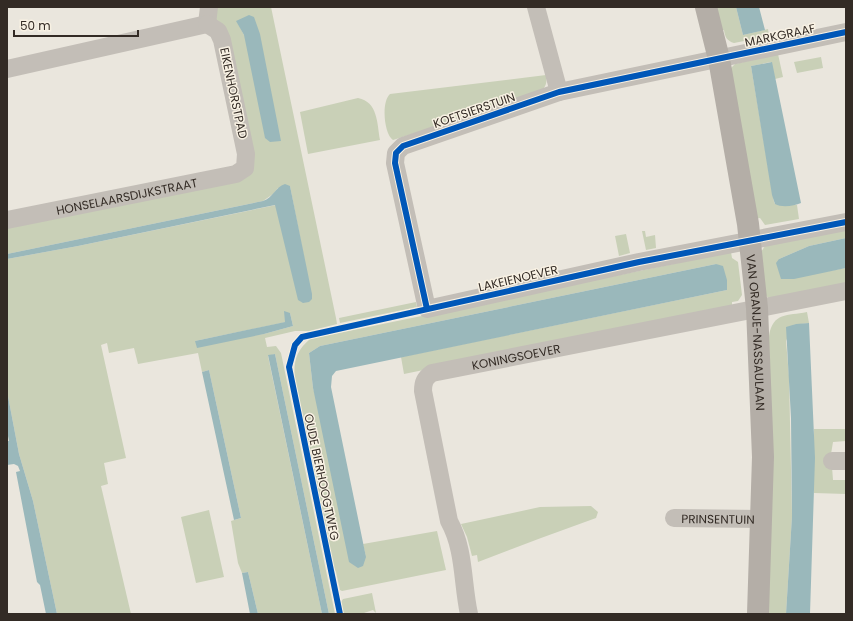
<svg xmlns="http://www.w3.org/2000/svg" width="853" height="621" font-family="Poppins,sans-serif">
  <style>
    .green { fill: #c9d0b7; fill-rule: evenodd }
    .water { fill: #9ab8bb }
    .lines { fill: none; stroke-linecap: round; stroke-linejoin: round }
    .street { stroke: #c3beb7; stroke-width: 18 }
    .secondary { stroke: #b4aea7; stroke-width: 22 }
    .cycleway-casing { stroke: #f8f1e3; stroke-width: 8 }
    .cycleway { stroke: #0057b8; stroke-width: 6 }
    .labels { text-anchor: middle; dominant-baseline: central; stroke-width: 3; stroke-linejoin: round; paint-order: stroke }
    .street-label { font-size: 12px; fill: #332b25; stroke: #f8f1e3 }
  </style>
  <rect width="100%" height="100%" fill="#eae6dd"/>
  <!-- green -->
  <path class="green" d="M215,7h56l65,311 1,6 -28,7h-14l-30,7 2,9 9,-1 5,7 54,261h-6l-54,-260 -7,2 54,258h-64l-10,-42 -6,1 -4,-10 -7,-42 10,-3 -32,-148 -7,2 -4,-19 -60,11 -4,-16 -25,5 -2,-10 -6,2 25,113 -22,5 4,21 -7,2 30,128h-74l-24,-113 -14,-47 -12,-63v-132l71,-13 198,-41 36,94 -22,-113 -12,2 -5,6 -10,7 -256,53v-27l237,-49 -30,-157zM240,27l20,7 -16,1zM290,313l3,13 -29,8 -69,7 91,-19z
    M714,7h22l7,28 25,-6 1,7 -35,7c-7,-2 -9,-6 -10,-13l-5,1z
    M778,54l5,23 -8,2 -4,-17 -20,4 23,136 1,2 22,1 2,14 -34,6 -5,-7 -6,1 -23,-151 4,-4z
    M821,57l2,11 -26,5 -3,-11z
    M546,75c2,9 -2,16 -11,20l-142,45c-9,-6 -12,-38 -3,-46z
    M358,98c20,4 19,25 22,42l-72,14 -8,-42z
    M846,229v9l-37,8 -30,13 10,19 57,-10v16l-78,14 -3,-4 -4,-42 4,-6z
    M642,231h3l1,6 9,-2 1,13 -10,2z
    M626,234l4,19 -11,3 -4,-20z
    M731,252l1,6 6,4 4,33 -4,6 -6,1v5l-328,67 -3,-17 326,-67 -11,-26 -396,82 -11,7 4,35 53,169 -3,-13 74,-13 9,39 -104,21 -2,-1 -4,-18 -4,-8 -37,-183c-2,-19 1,-30 15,-42z
    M416,302l1,5 -77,16 -1,-5z
    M807,312l2,11 -16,2 -7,16 3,35 3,140 -6,98h-20l3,-278c4,-24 18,-20 38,-24z
    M814,429h32v12l-13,1 -2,12 2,26h13v14l-32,-1z
    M591,506l7,6 -2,6 -55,20 -63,24 -1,-7 -5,1 -5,-19 -6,-13 79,-17z
    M209,510l15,67 -28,6 -15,-66z
    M372,593l4,20 -3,-3 -12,4h-18l-2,-12 2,-3z"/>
  <!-- water -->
  <path class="water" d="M736,7h23l6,23 -22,5z
    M249,15l5,2 6,17 21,107 -11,1 -5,-4 -21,-103 -8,-14z
    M772,62l29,141c-7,3 -19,5 -26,1l-3,-9 -21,-129z
    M285,184l5,2 22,108v5l-3,3 -6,1 -5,-3 -23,-95 -197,41 -71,13v-5l256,-53c10,-3 12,-14 22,-17z
    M846,238v30l-52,11h-13l-5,-16 3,-4 30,-13z
    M716,264l7,2 4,14v10l-391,81 -4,5 -1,11 35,170 -3,9 -5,2 -9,-6 -36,-174 -4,-35 11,-7z
    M284,311l6,2 3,13 -29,8 -67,14 -2,-7 90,-19z
    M809,323l6,135 -5,156h-24l6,-98 -1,-98 -5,-91 10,-3z
    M275,354l54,260h-7l-54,-259z
    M209,370l32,148 -7,2 -32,-148z
    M7,391l12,63 14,47 24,113h-11l-6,-29 -3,-3 -21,-110 4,-1 -2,-5 -4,-2 -7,1v-24h2l-2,-10z
    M248,572l10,42h-8l-8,-41z"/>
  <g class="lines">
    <!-- street -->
    <g class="street">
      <path d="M536,7l23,85"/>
      <path d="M207,24l2,-17"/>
      <path d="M846,32l-287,60 -156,54 -7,7 -1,10 32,146 212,-47 207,-40"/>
      <path d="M7,69l200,-45"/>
      <path id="s1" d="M7,220l229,-46 9,-6 1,-14 -24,-114 -4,-9 -11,-7"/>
      <path d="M832,461h14"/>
      <path id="s2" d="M674,518l88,1"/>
      <path id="s3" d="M469,614c-7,-32 -4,-64 -20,-93l-26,-130c0,-9 2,-13 9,-18l414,-82"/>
    </g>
    <!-- secondary -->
    <path class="secondary" id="s4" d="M706,7l13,52 29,165 9,84 6,149 -5,157"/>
    <defs>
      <path id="cycleway" d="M427,309l-32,-146 1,-10 7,-7 156,-54 287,-60
        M340,614l-51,-247 6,-22 7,-8 337,-75 207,-40"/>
    </defs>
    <!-- cycleway casing -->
    <use href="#cycleway" class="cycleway-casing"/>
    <!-- cycleway -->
    <use href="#cycleway" class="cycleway"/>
  </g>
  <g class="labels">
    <!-- street labels -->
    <g class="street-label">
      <text transform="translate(780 35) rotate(-12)">MARKGRAAF</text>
      <text transform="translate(234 93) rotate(78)">EIKENHORSTPAD</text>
      <text transform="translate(474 110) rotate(-19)">KOETSIERSTUIN</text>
      <text stroke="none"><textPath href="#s1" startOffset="122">HONSELAARSDIJKSTRAAT</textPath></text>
      <text transform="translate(518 278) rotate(-13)">LAKEIENOEVER</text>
      <text stroke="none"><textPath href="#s4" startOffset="330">VAN ORANJE-NASSAULAAN</textPath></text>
      <text stroke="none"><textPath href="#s3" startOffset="335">KONINGSOEVER</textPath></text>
      <text transform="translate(322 477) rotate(78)">OUDE BIERHOOGTWEG</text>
      <text stroke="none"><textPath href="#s2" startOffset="44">PRINSENTUIN</textPath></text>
    </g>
  </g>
  <!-- border -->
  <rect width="853" height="621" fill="none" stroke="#332b25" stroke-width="16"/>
  <!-- scale -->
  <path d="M14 30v6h124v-6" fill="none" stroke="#332b25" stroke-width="2"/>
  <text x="20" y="30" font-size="12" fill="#332b25" stroke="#f8f1e3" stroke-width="3" paint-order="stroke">50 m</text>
</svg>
